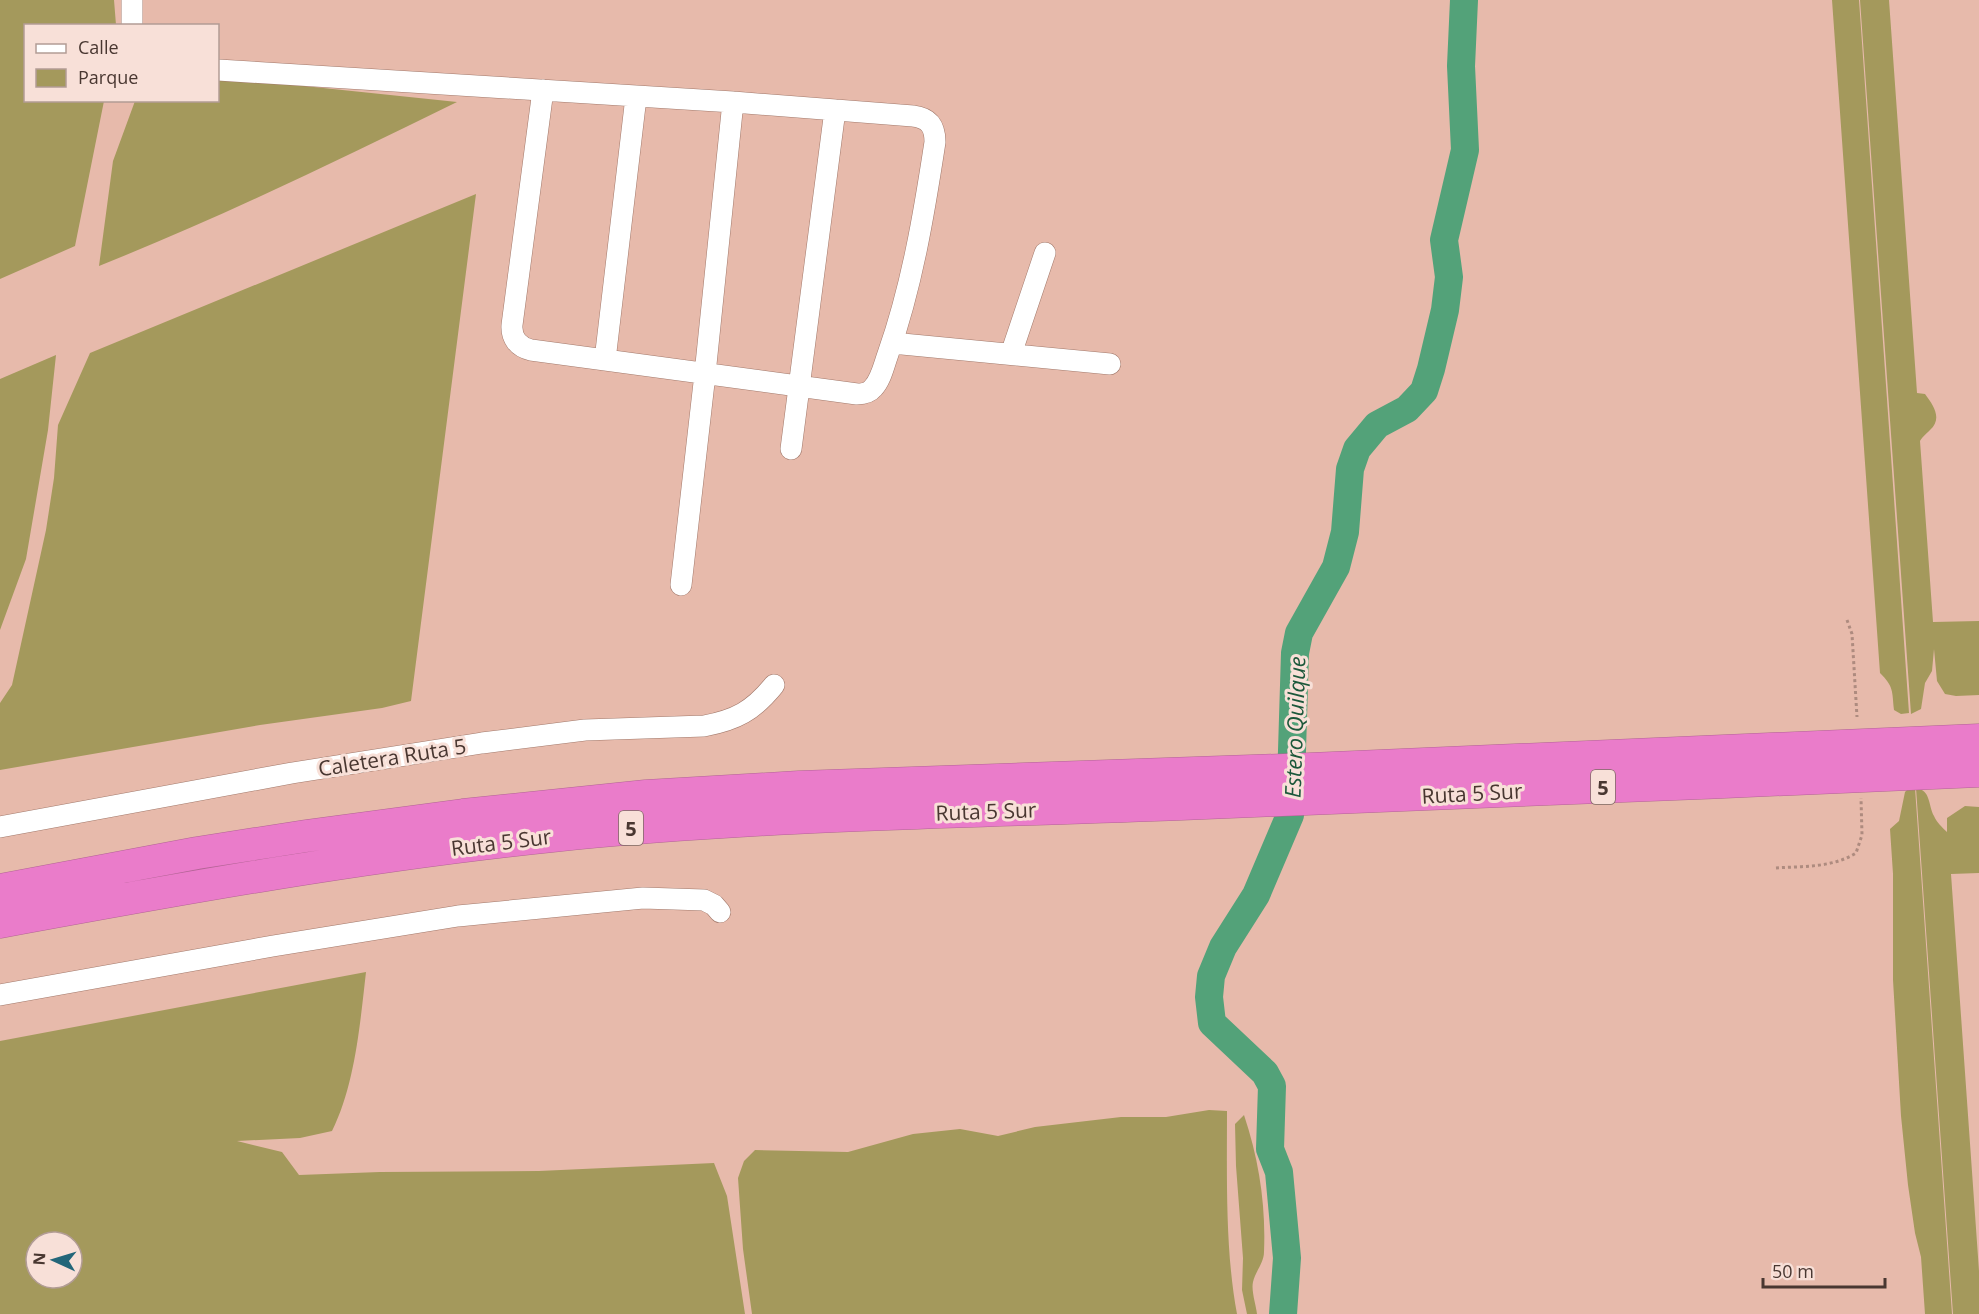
<svg xmlns="http://www.w3.org/2000/svg" width="1979" height="1314" font-family="'Open Sans',sans-serif">
  <style>
    .green { fill: #a4995c; fill-rule: evenodd }
    .lines { fill: none; stroke-linecap: round; stroke-linejoin: round }
    .river { stroke: #53a279; stroke-width: 28 }
    .minor-casing { stroke: #a2796b; stroke-width: 22 }
    .highway-casing { stroke: #b26494; stroke-width: 33 }
    .path { stroke: #ae8b7f; stroke-width: 3; stroke-dasharray: 3 3; stroke-linecap: butt }
    .minor { stroke: #fff; stroke-width: 21 }
    .highway { stroke: #ea7cca; stroke-width: 32 }
    .labels { text-anchor: middle; dominant-baseline: central; stroke-width: 6; stroke-linejoin: round; paint-order: stroke }
    .shield { fill: #f8e0d8; stroke: #7e6a63; stroke-width: 1.5 }
    .shield-label { font-size: 20px; font-weight: bold; fill: #493731 }
    .street-label { font-size: 21px; fill: #493731; stroke: #f8e0d8 }
    .water-label { font-size: 22px; font-style: italic; fill: #1c583b; stroke: #f8e0d8 }
  </style>
  <rect width="100%" height="100%" fill="#e7baab"/>
  <!-- green -->
  <path class="green" d="M0,0h114l2,25 -90,1v74l78,1 -29,145 -75,33z
    M1832,0h27l50,713 -8,1 -7,-4c-2,-19 0,-23 -14,-37z
    M1860,0h29l28,393 8,1c8,11 18,24 5,36 -4,4 -7,6 -10,11l13,181 46,-1v74l-23,1 -11,-2 -8,-13 -3,-32 -2,22 -7,12 -4,26 -10,5z
    M218,77l239,25c-118,58 -236,115 -358,164l14,-105 22,-60 83,-1z
    M476,194l-65,507 -29,7 -122,17 -260,45v-67l12,-18 34,-155 8,-52 4,-53 32,-72z
    M56,355l-8,75 -22,129 -26,71v-251z
    M1915,788l37,526h-27l-4,-57 -6,-24 -7,-48 -7,-69 -8,-136v-106l-3,-45 9,-8 6,-29 3,-3z
    M1916,788c15,2 12,17 18,28 3,7 8,11 13,16v-14l18,-12 14,1v66l-28,1 28,397v43h-26z
    M366,972c-6,52 -11,113 -34,159l-32,7 -63,3 45,11 17,23 81,-3 159,-1 175,-8 13,33 18,118h-745v-273zM36,1242h36v36h-36z
    M1209,1110l18,1c0,65 -2,139 10,203h-485l-9,-65 -5,-71 6,-17 11,-11 93,2 65,-18 47,-5 38,7 37,-9 86,-10h45z
    M1244,1115c15,45 22,90 20,137 0,11 -9,20 -11,30 -2,9 3,23 4,32h-10l-5,-24 1,-32 -7,-92 -1,-42z"/>
  <g class="lines">
    <!-- river -->
    <path class="river" d="M1283,1314l4,-56 -8,-86 -9,-23 2,-63 -7,-13 -53,-50 -3,-26 2,-21 12,-29 33,-52 34,-80 5,-162 4,-20 37,-66 9,-35 5,-63 7,-20 20,-24 30,-16 17,-18 7,-22 14,-59 4,-33 -5,-37 21,-90 -4,-84 3,-66"/>
    <defs>
      <path id="minor" d="M132,26v-26
        M218,70l515,32 180,14c16,2 22,10 22,26 -11,72 -23,144 -47,212 -4,11 -7,26 -15,34 -4,5 -10,6 -16,6l-326,-44c-13,-3 -20,-12 -19,-25l31,-235
        M892,343l218,21
        M1011,354l34,-101
        M605,360l31,-263
        M791,449l44,-339
        M681,585l24,-211 28,-272
        M0,827l292,-54 190,-30 103,-13 119,-4c32,-6 49,-15 70,-41
        M0,995l273,-49 185,-30 185,-18 61,2 10,5 6,7"/>
      <path id="highway" d="M0,890l197,-37 109,-17 157,-21 183,-19 153,-9 511,-18 669,-29
        M0,922c184,-34 367,-67 552,-86 209,-22 419,-24 629,-32 266,-9 532,-22 798,-33"/>
    </defs>
    <!-- minor casing -->
    <use href="#minor" class="minor-casing"/>
    <!-- highway casing -->
    <use href="#highway" class="highway-casing"/>
    <!-- path -->
    <path class="path" d="M1847,620l5,14 5,83
      M1776,868c27,-2 56,0 80,-15l6,-18 -1,-37"/>
    <!-- minor -->
    <use href="#minor" class="minor"/>
    <!-- highway -->
    <use href="#highway" class="highway"/>
  </g>
  <g class="labels">
    <!-- shield labels -->
    <g class="shield">
      <rect x="1591" y="770" width="24" height="34" rx="4.5"/>
      <rect x="619" y="811" width="24" height="34" rx="4.5"/>
    </g>
    <g class="shield-label">
      <text x="1603" y="787">5</text>
      <text x="631" y="828">5</text>
    </g>
    <!-- street labels -->
    <g class="street-label">
      <text transform="translate(392 757) rotate(-9)">Caletera Ruta 5</text>
      <text transform="translate(1472 793) rotate(-3)">Ruta 5 Sur</text>
      <text transform="translate(986 811) rotate(-2)">Ruta 5 Sur</text>
      <text transform="translate(501 842) rotate(-7)">Ruta 5 Sur</text>
    </g>
    <!-- water labels -->
    <g class="water-label">
      <text transform="translate(1294 727) rotate(-88)">Estero Quilque</text>
    </g>
  </g>
  <!-- legend -->
  <rect x="24" y="24" width="195" height="78" fill="#f8e0d8" stroke="#b29c95" stroke-width="1.5"/>
  <rect x="36" y="44" width="30" height="9" fill="#ffffff" stroke="#b29c95" stroke-width="1.5"/>
  <text x="78" y="54" font-size="18" fill="#493731">Calle</text>
  <rect x="36" y="69" width="30" height="18" fill="#a4995c" stroke="#b29c95" stroke-width="1.5"/>
  <text x="78" y="84" font-size="18" fill="#493731">Parque</text>
  <!-- north arrow -->
  <g transform="translate(54 1260) rotate(274)"><circle r="28" fill="#f8e0d8" stroke="#b29c95" stroke-width="1.5"/>
  <path d="M0-4.5L10 22L0 15L-10 22Z" fill="#236679"/>
  <text y="-9" font-size="16" font-weight="bold" text-anchor="middle" fill="#493731">N</text>
  </g>
  <!-- scale -->
  <path d="M1763 1278v9h122v-9" fill="none" stroke="#493731" stroke-width="3"/>
  <text x="1772" y="1278" font-size="18" fill="#493731" stroke="#f8e0d8" stroke-width="4.5" paint-order="stroke">50 m</text>
</svg>
